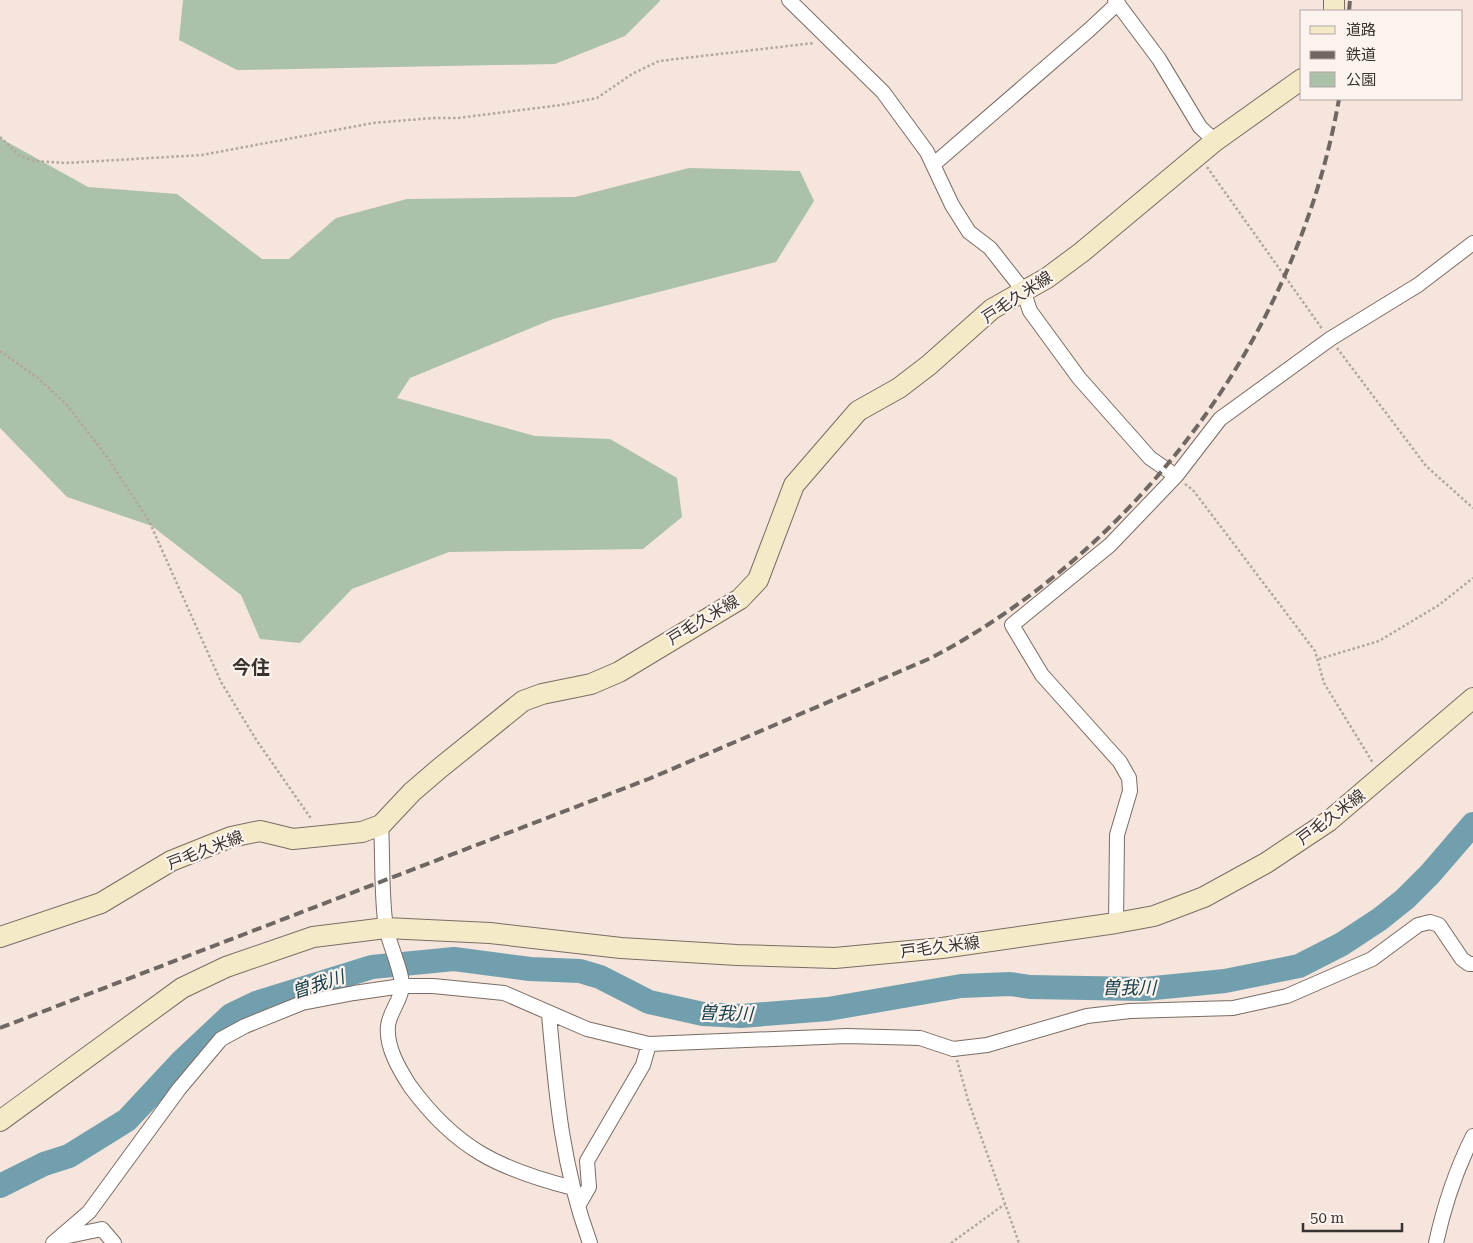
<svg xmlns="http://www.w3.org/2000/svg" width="1473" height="1243" font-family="'Roboto Serif','Noto Sans JP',serif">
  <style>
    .green { fill: #abc1a9 }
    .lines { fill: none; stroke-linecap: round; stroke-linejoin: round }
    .river { stroke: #719fad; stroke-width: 24 }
    .minor-casing { stroke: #7a6c64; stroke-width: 16 }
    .secondary-casing { stroke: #7a6c64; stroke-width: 22 }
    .path { stroke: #b2a69f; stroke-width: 2.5; stroke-dasharray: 2.5 2.5; stroke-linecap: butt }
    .minor { stroke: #fff; stroke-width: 14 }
    .secondary { stroke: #f5eac8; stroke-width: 20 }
    .rail { stroke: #706762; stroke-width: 4; stroke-dasharray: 10 5; stroke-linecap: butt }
    .labels { text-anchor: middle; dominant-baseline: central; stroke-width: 4.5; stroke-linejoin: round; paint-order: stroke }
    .street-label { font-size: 16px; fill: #39332f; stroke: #fdf3ee }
    .water-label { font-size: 18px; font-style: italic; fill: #18424d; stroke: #fdf3ee }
    .quarter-label { font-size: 19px; font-weight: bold; fill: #39332f; stroke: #fdf3ee }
  </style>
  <rect width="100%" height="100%" fill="#f5e5dc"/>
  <!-- green -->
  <path class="green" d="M183,0h477v1l-35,35 -70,28 -318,6 -58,-30z
    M0,138l88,49 89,7 85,65h27l47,-41 71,-19 168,-2 114,-29 111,3 14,30 -38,61 -223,57 -143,59 -13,20 138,38 75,3 67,39 5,39 -39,32 -194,3 -97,37 -52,54 -40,-4 -19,-44 -89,-69 -85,-29 -67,-69z"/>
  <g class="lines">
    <!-- river -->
    <path class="river" d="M0,1186l44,-22 25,-8 58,-36 55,-59 49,-46 25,-12 116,-36 82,-8 76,10 50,2 20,6 49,25 54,12 38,2 87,-7 133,-23 49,-2 20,3 114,2 81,-8 74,-15 43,-22 38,-25 25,-20 25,-25 43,-50"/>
    <defs>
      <path id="minor" d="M789,0l94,92 44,60 25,53 17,27 21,16 33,42 7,21 49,67 71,80 26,18
        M1115,0l44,59 41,68 15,14
        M934,164l155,-134 29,-27
        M381,825c2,34 0,70 5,103 3,15 17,46 16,59 -1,13 -13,26 -14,39 -2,21 11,43 22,60 46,63 89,83 163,102
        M1116,923l1,-88 13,-44 -1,-13 -9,-16 -78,-87 -30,-50 98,-80 66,-69 44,-57 110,-80 88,-54 55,-42
        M549,1014c7,80 13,153 41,229
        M578,1206l11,-19 -2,-26 56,-96 6,-21
        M63,1237l39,-8 12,14
        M53,1243l36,-31 90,-123 42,-50 24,-13 57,-23 52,-10 48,-7h31l71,7 83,36 62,15 198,-8 73,2 33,11 34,-4 100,-29 43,-5 103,-3 54,-12 85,-37 46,-34 12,-3 9,3 23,34 7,5h4
        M1436,1243c8,-37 20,-73 37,-107"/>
      <path id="secondary" d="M1334,11v-11
        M0,937l101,-34 70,-42 60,-24 29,-6 33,8 69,-7 19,-7 31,-33 28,-24 83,-67 19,-7 49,-10 28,-12 121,-73 18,-19 36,-95 64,-74 41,-23 30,-23 63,-56 55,-31 35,-26 133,-111 87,-62
        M0,1121l182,-133 44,-21 87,-30 73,-9 104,5 131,15 116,7 98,3 107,-10 174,-25 38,-7 50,-19 62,-34 63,-42 144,-123"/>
    </defs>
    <!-- minor casing -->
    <use href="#minor" class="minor-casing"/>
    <!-- secondary casing -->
    <use href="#secondary" class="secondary-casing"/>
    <!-- path -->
    <path class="path" d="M0,137l20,19 14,5 32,2 136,-8 171,-32 60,-5h25l103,-13 36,-7 35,-24 27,-13 155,-18
      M1207,167l116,163
      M1337,348l89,118 47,42
      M0,351l38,27 29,27 40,52 42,64 72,161 36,59 55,79
      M1185,484l8,6 122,161 9,32 49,80
      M1319,659l60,-18 60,-36 34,-27
      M957,1060l11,40 51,143
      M951,1243l54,-39"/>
    <!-- minor -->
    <use href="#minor" class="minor"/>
    <!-- secondary -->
    <use href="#secondary" class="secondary"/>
    <!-- rail -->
    <path class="rail" d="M1349,11l1,-11
      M0,1028l651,-250 280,-120c210,-111 367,-325 408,-559"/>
  </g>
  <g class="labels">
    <!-- street labels -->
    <g class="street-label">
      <text transform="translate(1017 297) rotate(-33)">戸毛久米線</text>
      <text transform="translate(703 620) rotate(-31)">戸毛久米線</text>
      <text transform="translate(1331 817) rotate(-37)">戸毛久米線</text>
      <text transform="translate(205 850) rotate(-21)">戸毛久米線</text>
      <text transform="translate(940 947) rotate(-7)">戸毛久米線</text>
    </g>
    <!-- water labels -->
    <g class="water-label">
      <text transform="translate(318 984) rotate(-18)">曽我川</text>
      <text x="1129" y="987">曽我川</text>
      <text transform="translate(726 1013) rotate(2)">曽我川</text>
    </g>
    <!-- quarter labels -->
    <g class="quarter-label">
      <text x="251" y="667">今住</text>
    </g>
  </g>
  <!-- legend -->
  <rect x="1300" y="10" width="162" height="90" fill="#fdf3ee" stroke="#afa6a2"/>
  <rect x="1310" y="26" width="25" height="8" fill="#f5eac8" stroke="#afa6a2"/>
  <text x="1346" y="35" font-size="15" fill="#39332f">道路</text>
  <rect x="1310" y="51" width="25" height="8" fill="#706762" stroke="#afa6a2"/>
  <text x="1346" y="60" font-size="15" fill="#39332f">鉄道</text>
  <rect x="1310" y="72" width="25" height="15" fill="#abc1a9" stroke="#afa6a2"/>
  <text x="1346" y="85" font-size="15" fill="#39332f">公園</text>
  <!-- scale -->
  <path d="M1303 1223v8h99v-8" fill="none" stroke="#39332f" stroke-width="2.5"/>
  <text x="1310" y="1223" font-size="15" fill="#39332f" stroke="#fdf3ee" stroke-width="4" paint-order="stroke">50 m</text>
</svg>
